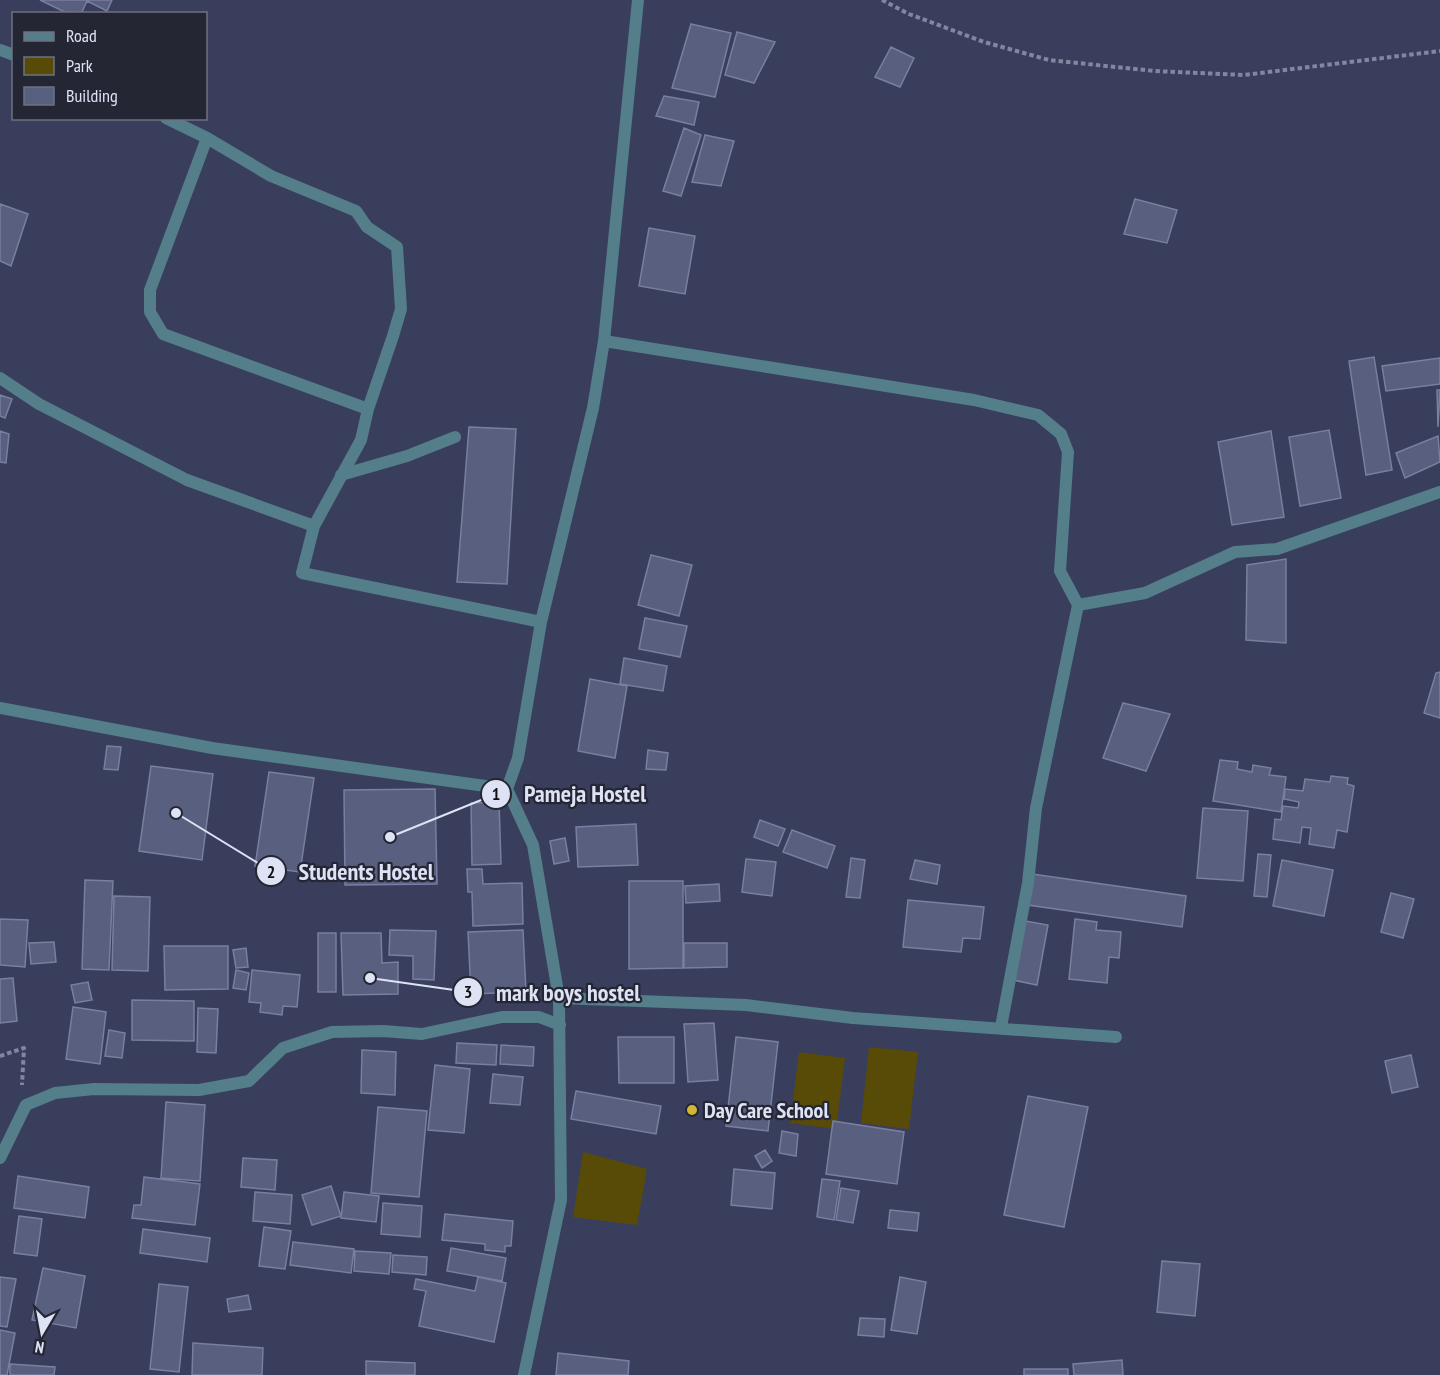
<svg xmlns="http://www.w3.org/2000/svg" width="1440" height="1375" font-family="'PT Sans Narrow',sans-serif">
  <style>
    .green { fill: #584b08 }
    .building { fill: #595f7f; stroke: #797fa1; stroke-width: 1.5 }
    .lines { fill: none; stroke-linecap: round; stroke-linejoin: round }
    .path { stroke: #82869f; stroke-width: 4; stroke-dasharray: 4.5 3; stroke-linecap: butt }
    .street { stroke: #537e8a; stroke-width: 12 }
    .poi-dot { fill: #d1b736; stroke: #242634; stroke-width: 2 }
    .labels { text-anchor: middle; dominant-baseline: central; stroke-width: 4.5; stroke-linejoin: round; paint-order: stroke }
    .poi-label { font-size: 22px; font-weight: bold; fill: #dee2f5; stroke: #242634; text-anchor: start }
    .leader { fill: none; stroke: #dee2f5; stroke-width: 2 }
    .callout-dot { fill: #dee2f5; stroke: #242634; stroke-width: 2 }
    .mark-label { font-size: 18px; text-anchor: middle; font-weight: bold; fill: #111 }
    .callout-label { font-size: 24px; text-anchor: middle; font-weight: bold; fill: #dee2f5; stroke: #242634; stroke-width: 4.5; stroke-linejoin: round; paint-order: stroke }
  </style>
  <rect width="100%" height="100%" fill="#393e5c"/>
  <!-- green -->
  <path class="green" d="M869,1047l49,5 -9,77 -48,-6z
    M799,1052l46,6 -9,71 -46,-6z
    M583,1152l64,17 -10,56 -64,-8z"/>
  <!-- building -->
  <path class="building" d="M40,0h72l-5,11 -20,-10 -6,13h-12z
    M691,24l40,9 -16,64 -43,-9z
    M737,32l38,10 -21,41 -29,-8z
    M891,47l23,11 -14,29 -25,-10z
    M664,96l35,6 -5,23 -38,-9z
    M684,128l17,7 -20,61 -18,-5z
    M705,135l29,6 -13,45 -29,-4z
    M1135,199l42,11 -10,33 -43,-9z
    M0,204l28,10 -17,52 -11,-5z
    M649,228l46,8 -10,58 -46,-8z
    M1374,357l18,113 -26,5 -17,-114z
    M1440,358v26l-54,7 -4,-25z
    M1437,390h3l-2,37z
    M0,395l12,4 -7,19 -5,-2z
    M469,427l47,2 -9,155 -50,-2z
    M1329,430l12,68 -41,8 -11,-69z
    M0,431l9,3 -3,29 -6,-1z
    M1271,431l13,86 -52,8 -14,-83z
    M1438,436l2,26 -35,16 -9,-25z
    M651,555l41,10 -13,51 -41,-11z
    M1286,559v84l-40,-3 1,-75z
    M645,618l42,8 -7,31 -41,-8z
    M624,658l43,8 -4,25 -43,-7z
    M1440,672v46l-16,-5 12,-40z
    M590,679l37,7 -12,72 -37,-7z
    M1123,703l47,11 -24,57 -43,-13z
    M107,746l14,1 -3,23 -14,-1z
    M648,750l20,3 -2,17 -20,-1z
    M1220,760l18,2 -1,7 15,3 1,-7 18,3 -2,7 17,2 -5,35 -68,-11z
    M151,766l62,8 -11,86 -63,-9z
    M269,772l45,6 -14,94 -45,-6z
    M1331,776l17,2 -1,6 7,2 -7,46 -10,-2 -3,18 -25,-4 2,-16 -9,-1 -2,16 -27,-4 2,-20 6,1 2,-14 15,2 1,-6 -15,-3 1,-10 18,2 2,-12 25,3z
    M435,789l2,95 -92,1 -1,-95z
    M499,802l2,62 -29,1 -1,-62z
    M1203,808l45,3 -5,70 -46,-3z
    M760,820l25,9 -7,17 -24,-9z
    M636,824l2,41 -60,2 -2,-40z
    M792,830l43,16 -8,22 -44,-16z
    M565,838l4,23 -15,3 -4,-23z
    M1258,854l13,1 -4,42 -13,-1z
    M851,858l14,2 -5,38 -14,-1z
    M746,859l30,3 -4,34 -30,-4z
    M915,860l25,5 -3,19 -27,-5z
    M1282,860l51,10 -9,46 -51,-10z
    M467,869h15l1,15 39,-1 1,41 -50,2 -1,-34h-4z
    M1032,874l154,22 -4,31 -154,-22z
    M85,880l28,1 -4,89 -27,-1z
    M629,881h54v87l-54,1z
    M719,884l1,17 -34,2 -1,-17z
    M1391,893l23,6 -11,39 -22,-6z
    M114,896l36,1 -2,74 -36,-1z
    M908,900l76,7 -4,32 -17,-1 -2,14 -58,-5z
    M0,919l28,1 -3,47 -25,-2z
    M1075,919l22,3 -1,8 25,2 -2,26 -10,-1 -2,26 -38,-4z
    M1025,921l23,4 -11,60 -24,-5z
    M390,930l46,1 -2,49 -21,-1v-23l-24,-1z
    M523,930l3,62 -55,2 -3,-62z
    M318,933h18v59h-18z
    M341,933h40l1,30 16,-1v32l-55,1z
    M54,942l2,20 -25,2 -2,-21z
    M684,943h43v24l-43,1z
    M164,946h64v43l-63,1z
    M246,948l2,19 -12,1 -3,-18z
    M236,970l13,3 -3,17 -13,-2z
    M252,970l48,5 -3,32 -14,-1 -1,9 -22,-3 1,-9 -12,-1z
    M13,978l4,43 -17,2v-44z
    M88,982l4,18 -17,3 -4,-18z
    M132,1000l62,1v40l-62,-1z
    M73,1007l33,5 -6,52 -34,-5z
    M198,1008l20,1 -2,44 -19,-1z
    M714,1023l4,57 -30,2 -4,-58z
    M109,1030l16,3 -3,25 -17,-2z
    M618,1037h56v46h-55z
    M736,1037l42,5 -10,89 -42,-5z
    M457,1043l40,2 -1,20 -40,-2z
    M501,1045l33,2 -1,19 -33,-2z
    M362,1050l34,2 -1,43 -34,-2z
    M1411,1055l7,32 -26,6 -7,-32z
    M435,1065l35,4 -6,64 -36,-3z
    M493,1074l30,3 -3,28 -30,-2z
    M576,1091l85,15 -5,28 -85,-15z
    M1028,1096l60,11 -24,120 -60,-12z
    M166,1102l39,3 -5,76 -39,-3z
    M378,1107l49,4 -8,86 -48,-4z
    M833,1121l71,11 -7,52 -71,-10z
    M782,1131l16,3 -2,22 -17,-3z
    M765,1150l7,11 -10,7 -7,-12z
    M243,1158l34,2 -2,30 -34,-3z
    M734,1169l41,4 -3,36 -41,-4z
    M18,1176l71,11 -4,31 -71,-10z
    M144,1177l56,7 -5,41 -63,-7 2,-13h7z
    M822,1179l18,2 -6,39 -17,-3z
    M331,1186l10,30 -29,9 -10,-30z
    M841,1188l18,3 -6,32 -17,-3z
    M255,1192l37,3 -2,29 -37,-3z
    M344,1192l35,4 -3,26 -35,-4z
    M383,1203l39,3 -2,31 -39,-3z
    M890,1210l29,3 -2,18 -29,-3z
    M445,1214l68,7 -2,25h-6v6l-20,-2v-6l-43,-4z
    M19,1216l23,3 -5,37 -23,-3z
    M264,1227l27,4 -6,38 -26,-3z
    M143,1229l67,9 -3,24 -67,-9z
    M293,1242l61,7 -3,24 -61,-8z
    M451,1248l55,10 -4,23 -55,-10z
    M355,1251l36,2 -2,21 -35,-3z
    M393,1255l34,2 -1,18 -34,-3z
    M1162,1261l38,3 -5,52 -38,-4z
    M43,1268l42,8 -9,52 -44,-8z
    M0,1277l16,2 -9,48 -7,-1z
    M478,1277l28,6 -12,59 -75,-16 7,-35 -12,-2 2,-10 59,12z
    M900,1277l26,5 -9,52 -26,-4z
    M159,1284l29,3 -9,85 -29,-3z
    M248,1295l3,14 -22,3 -2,-13z
    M860,1318l25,1 -1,18 -26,-2z
    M0,1330l15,3 -8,42h-7z
    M193,1343l70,5 -1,27h-70z
    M558,1353l71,8 -1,14h-72z
    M1122,1360l1,15h-49l-1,-11z
    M366,1361l49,2v12h-49z
    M10,1364l45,3 -1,8h-44z
    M1024,1369h44v6h-44z"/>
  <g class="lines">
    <!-- path -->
    <path class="path" d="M882,0l27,14 75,28 65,18 105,11 90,4 196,-24
      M0,1056l24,-8 -2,37"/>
    <!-- street -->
    <path class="street" d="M0,50l14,5
      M166,118l41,20 64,38 85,35 11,16 30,20 4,62 -8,27 -25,73 -7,31 -47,86 -12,47 239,49
      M207,138l-57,152v22l13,22 205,75
      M604,341l370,59 64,15 23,19 7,18 -8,119 18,34
      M0,378l39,26 148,76 127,46
      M341,475l66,-19 48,-19
      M0,708l212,40 295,41 26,56 26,153 2,202 -37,175
      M507,789l11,-31 23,-136 52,-214 11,-67 34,-341
      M559,998l187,7 107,13 263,19
      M1001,1027l27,-144 8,-75 42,-203 67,-12 90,-41 42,-3 163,-57
      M0,1158l26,-53 29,-12 39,-4 105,1 50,-9 34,-33 49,-16 51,-1 39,3 80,-17h37l21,8"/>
  </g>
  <!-- markers -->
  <circle class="poi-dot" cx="692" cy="1110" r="6"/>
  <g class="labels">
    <!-- poi labels -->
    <g class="poi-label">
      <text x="704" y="1110">Day Care School</text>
    </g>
  </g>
  <!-- callouts -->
  <path class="leader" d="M390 837L496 794M176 813L271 871M370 978L468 992"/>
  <g class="callout-dot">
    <circle cx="390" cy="837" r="6"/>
    <circle cx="176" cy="813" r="6"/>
    <circle cx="370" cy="978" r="6"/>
    <circle cx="496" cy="794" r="15"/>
    <circle cx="271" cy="871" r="15"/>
    <circle cx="468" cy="992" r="15"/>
  </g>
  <g class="mark-label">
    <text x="496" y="800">1</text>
    <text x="271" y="878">2</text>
    <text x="468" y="998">3</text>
  </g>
  <g class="callout-label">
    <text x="585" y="802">Pameja Hostel</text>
    <text x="366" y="880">Students Hostel</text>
    <text x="568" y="1001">mark boys hostel</text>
  </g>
  <!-- legend -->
  <rect x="12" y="12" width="195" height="108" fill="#242634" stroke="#6e7181" stroke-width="1.5"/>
  <rect x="24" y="32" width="30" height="9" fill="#537e8a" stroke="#6e7181" stroke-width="1.5"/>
  <text x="66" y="42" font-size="18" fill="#dee2f5">Road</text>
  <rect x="24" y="57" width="30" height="18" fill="#584b08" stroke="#6e7181" stroke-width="1.5"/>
  <text x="66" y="72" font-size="18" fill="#dee2f5">Park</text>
  <rect x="24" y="87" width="30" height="18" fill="#595f7f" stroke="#6e7181" stroke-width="1.5"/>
  <text x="66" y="102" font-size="18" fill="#dee2f5">Building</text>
  <!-- north arrow -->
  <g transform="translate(42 1333) rotate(190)" stroke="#242634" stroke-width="4.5" paint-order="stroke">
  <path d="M0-4.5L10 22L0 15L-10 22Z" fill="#dee2f5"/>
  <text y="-9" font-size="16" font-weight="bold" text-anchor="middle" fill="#dee2f5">N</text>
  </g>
</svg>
